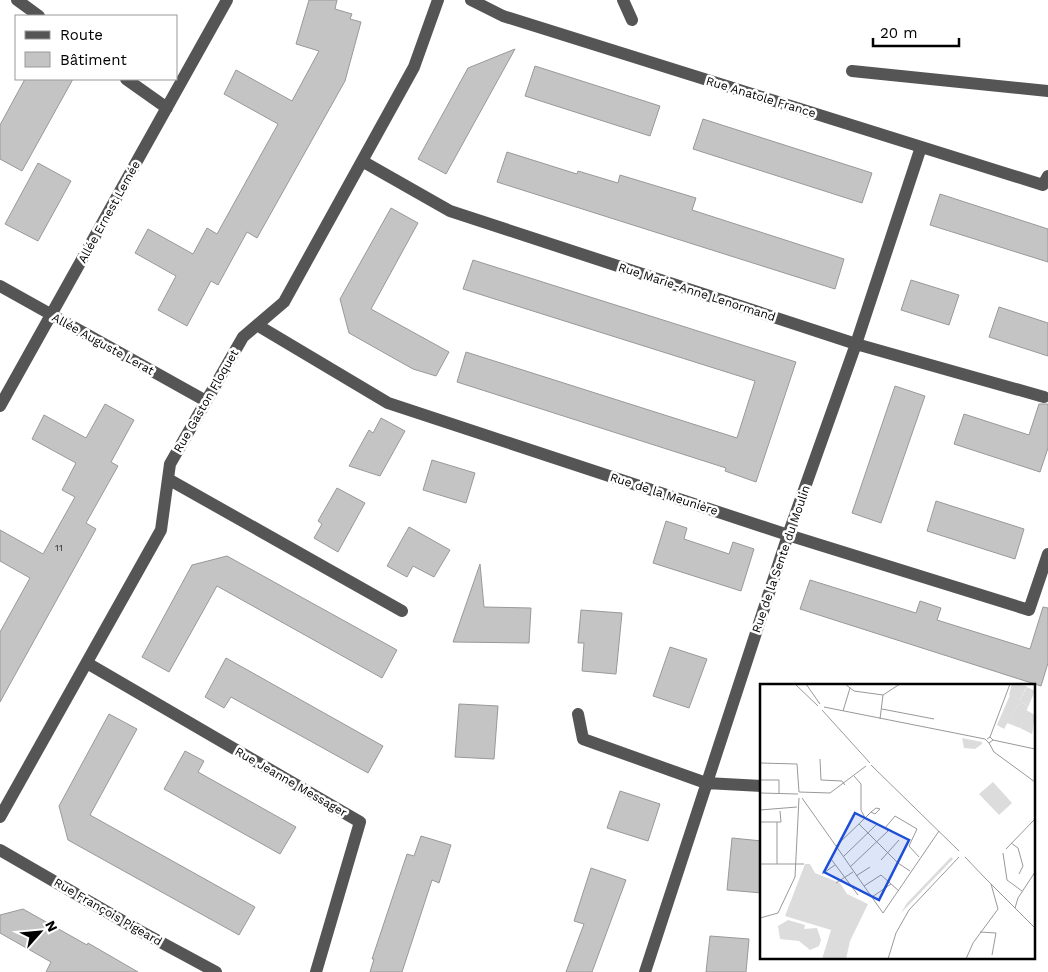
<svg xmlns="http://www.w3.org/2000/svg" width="1048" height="972" font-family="'Work Sans',sans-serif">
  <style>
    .building { fill: #c4c4c4; stroke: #999 }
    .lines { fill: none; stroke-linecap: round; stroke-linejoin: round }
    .minor { stroke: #555; stroke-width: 12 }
    .labels { text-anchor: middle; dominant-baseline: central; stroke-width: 5; stroke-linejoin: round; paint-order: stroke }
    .number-label { font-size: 10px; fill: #313131 }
    .street-label { font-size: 12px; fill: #000; stroke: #fff }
    .inset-road { fill: none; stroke: #999; stroke-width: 1 }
    .view { fill: #1d4ed8; fill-opacity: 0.15; stroke: #1d4ed8; stroke-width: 2.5 }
    .inset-edge { fill: none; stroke: #000; stroke-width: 2.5 }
  </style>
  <rect width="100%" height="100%" fill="#fff"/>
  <!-- building -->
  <path class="building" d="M309,0h28l-2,9 17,5 -2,5 11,3 -16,59 -88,157 -10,-6 -29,53 -7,-4 -24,45 -29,-16 18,-34 -41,-23 13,-24 45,25 14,-26 10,6 61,-110 -54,-30 12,-24 56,31 27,-50 -23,-7z
    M515,49l-69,125 -28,-15 50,-91z
    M535,66l125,40 -10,30 -125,-40z
    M25,79h48l-51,92 -22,-12v-34z
    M703,119l169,54 -10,30 -169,-54z
    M507,152l70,22 1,-3 40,12 2,-8 76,23 -4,12 152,49 -9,30 -338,-107z
    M38,163l33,18 -33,60 -33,-17z
    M940,194l108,35v33l-118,-37z
    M391,208l27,15 -47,86 78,43 -13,24 -23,-7 -64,-36 -9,-34z
    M473,260l323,102 -40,120 -31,-11 1,-3 -269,-86 9,-30 271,86 18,-57 -292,-92z
    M911,280l48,15 -10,30 -48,-15z
    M999,307l49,16v33l-59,-19z
    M895,386l30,10 -44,127 -29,-10z
    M105,404l29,16 -23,42 7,4 -32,57 10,6 -96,173v-70l30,-54 -30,-17v-31l43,24 32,-57 -13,-7 14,-27 -44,-24 12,-24 42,23z
    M1039,404h9v44l-8,24 -86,-28 10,-30 65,21z
    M381,418l24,13 -25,45 -31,-10 20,-36 4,3z
    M432,460l43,13 -9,30 -43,-13z
    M337,488l28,15 -27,49 -24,-14 8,-14 -4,-3z
    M936,501l88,28 -9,30 -88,-28z
    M666,521l21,7 -3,11 45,15 4,-12 21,7 -13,42 -88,-28z
    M409,527l41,23 -16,27 -21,-11 -6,11 -20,-11z
    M227,556l170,94 -15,28 -165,-92 -48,86 -27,-15 50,-92z
    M480,564l4,43 47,1 -2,35 -76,-1z
    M810,580l106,33 4,-12 21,7 -4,12 93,29 13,-42 5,1v55l-7,23 -241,-77z
    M581,610l41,3 -6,61 -34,-3 2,-28h-6z
    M670,647l37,12 -18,49 -36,-12z
    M226,658l157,88 -15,27 -137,-76 -7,11 -19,-11z
    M459,704l39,2 -4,53 -39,-2z
    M109,714l28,15 -47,86 165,92 -16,28 -171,-95 -9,-34z
    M185,751l19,10 -6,11 98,55 -16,27 -116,-65z
    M620,791l40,13 -12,37 -41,-13z
    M421,836l30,9 -12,38 -7,-3 -30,92h-32l4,-13h-2l35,-105 7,2z
    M732,838l30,3v52l-35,-3z
    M591,868l35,12 -34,92h-26l18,-48 -10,-3z
    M23,909l64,36 1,-2 50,29h-92l5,-10 -51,-29v-18z
    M710,936l39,3 -3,33h-40z"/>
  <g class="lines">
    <!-- minor -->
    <path class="minor" d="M17,0l22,16
      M471,0l32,16 540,169 5,-9
      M623,0l9,20
      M852,71l196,20
      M126,79l41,29
      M362,161l88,50 406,133 188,53
      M0,286l206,115
      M257,325l131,78 400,132 241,75 19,-56
      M0,406l227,-406
      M168,479l234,132
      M87,663l273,159 -44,150
      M578,714l5,25 123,44 56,3
      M0,817l161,-287 9,-66 73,-127 41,-35 130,-235 24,-67
      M0,850l140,81 76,41
      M645,972l143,-437 68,-191 65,-197"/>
  </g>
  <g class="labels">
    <!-- number labels -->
    <g class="number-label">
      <text x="59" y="547">11</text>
    </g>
    <!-- street labels -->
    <g class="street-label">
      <text transform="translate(761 97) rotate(17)">Rue Anatole France</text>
      <text transform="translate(109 212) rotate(-61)">Allée Ernest Lemée</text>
      <text transform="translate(697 292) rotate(18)">Rue Marie-Anne Lenormand</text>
      <text transform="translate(103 344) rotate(29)">Allée Auguste Lerat</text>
      <text transform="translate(206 401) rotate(-60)">Rue Gaston Floquet</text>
      <text transform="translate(664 494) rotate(18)">Rue de la Meunière</text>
      <text transform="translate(781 559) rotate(-71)">Rue de la Sente du Moulin</text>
      <text transform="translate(291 782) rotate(30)">Rue Jeanne Messager</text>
      <text transform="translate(108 912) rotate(30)">Rue François Pigeard</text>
    </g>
  </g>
  <!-- overview -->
  <g transform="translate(760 684)">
    <rect width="275" height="275" fill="#fff"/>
    <path d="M267,3l8,4 -7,16 -5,-4 -6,3 -13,23 -7,-4 13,-30 10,5zM266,26l9,5 -3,19 -12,-6zM28,236l17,5 -1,4 13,-1 4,12 -2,6 -9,4 -11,-9 -19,-2 -2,-13z" fill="#dcdcdc"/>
    <path d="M263,19l5,4 -8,21 -13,-5 10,-17zM202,54l20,4v2l-7,5 -11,-1zM191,173l2,2 -52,54 6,-10zM45,180h5l5,9 25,10 7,11 21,10 -18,37 -4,18h-24l9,-29 -46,-14z" fill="#dcdcdc"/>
    <path d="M252,0l15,2 -7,14 -11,-5z" fill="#dcdcdc"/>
    <path d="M233,98l19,21 -13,12 -20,-21z" fill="#dcdcdc"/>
    <path class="inset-road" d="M35,0l23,22M46,0l14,20M85,0l9,7 29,4 17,-11M64,23l161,32 4,4 4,-3 -3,-3 -3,2M122,25l52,10M62,26l48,53M83,27l7,-23M120,35l3,-24M230,53l20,-53M233,56l42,9M229,59l5,9 41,30M60,75l1,21 21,1 3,4M0,79l37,1 2,28M111,81l88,86M0,96h19v13M39,108l31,1 36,-27M0,109l38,1M42,114l34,48 29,-28 -4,-8v-26l-7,-8M0,126l37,-3M105,134l6,-6 5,-4 4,1 -5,5 -4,-2M0,138h21l-1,-11M99,140l39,39 12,8M251,159l7,5 5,18 -4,8M76,162l47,67 56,-82M246,165l29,-30M243,169l4,27 15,11M84,172l33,-32M205,173l20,21M71,175l27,36M121,176l18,-20M0,180h44M17,180v-42M90,183l38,-36 -3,-3 10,-12 22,13 -8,17 10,11M62,190l13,-9M96,192l14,-9M224,193l51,51M76,199l17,-11M104,202l17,-11 18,16M112,213l19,-13M255,224l3,-10 17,-26M0,234l18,-5 17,-36 4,-79M220,248l16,1 -4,22M128,275l8,-26 13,-23 50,-53M206,275l7,-16 25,-34 -7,-25"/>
    <path class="view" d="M95,129l54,27 -30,60 -55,-28z"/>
    <rect width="275" height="275" class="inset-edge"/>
  </g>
  <!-- legend -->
  <rect x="15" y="15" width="162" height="65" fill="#ffffff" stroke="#999999"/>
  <rect x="25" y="31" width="25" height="8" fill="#555555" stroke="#999999"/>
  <text x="60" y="40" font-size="15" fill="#000000">Route</text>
  <rect x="25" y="52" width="25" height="15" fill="#c4c4c4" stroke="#999999"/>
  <text x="60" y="65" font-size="15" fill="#000000">Bâtiment</text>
  <!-- north arrow -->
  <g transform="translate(40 932) rotate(63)" stroke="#ffffff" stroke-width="4" paint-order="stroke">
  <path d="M0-4L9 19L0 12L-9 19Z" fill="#000000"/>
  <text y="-8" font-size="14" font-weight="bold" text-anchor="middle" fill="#000000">N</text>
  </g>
  <!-- scale -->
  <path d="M873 38v8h86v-8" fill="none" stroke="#000000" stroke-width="2.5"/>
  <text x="880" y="38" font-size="15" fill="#000000" stroke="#ffffff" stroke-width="4" paint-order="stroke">20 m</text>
</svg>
